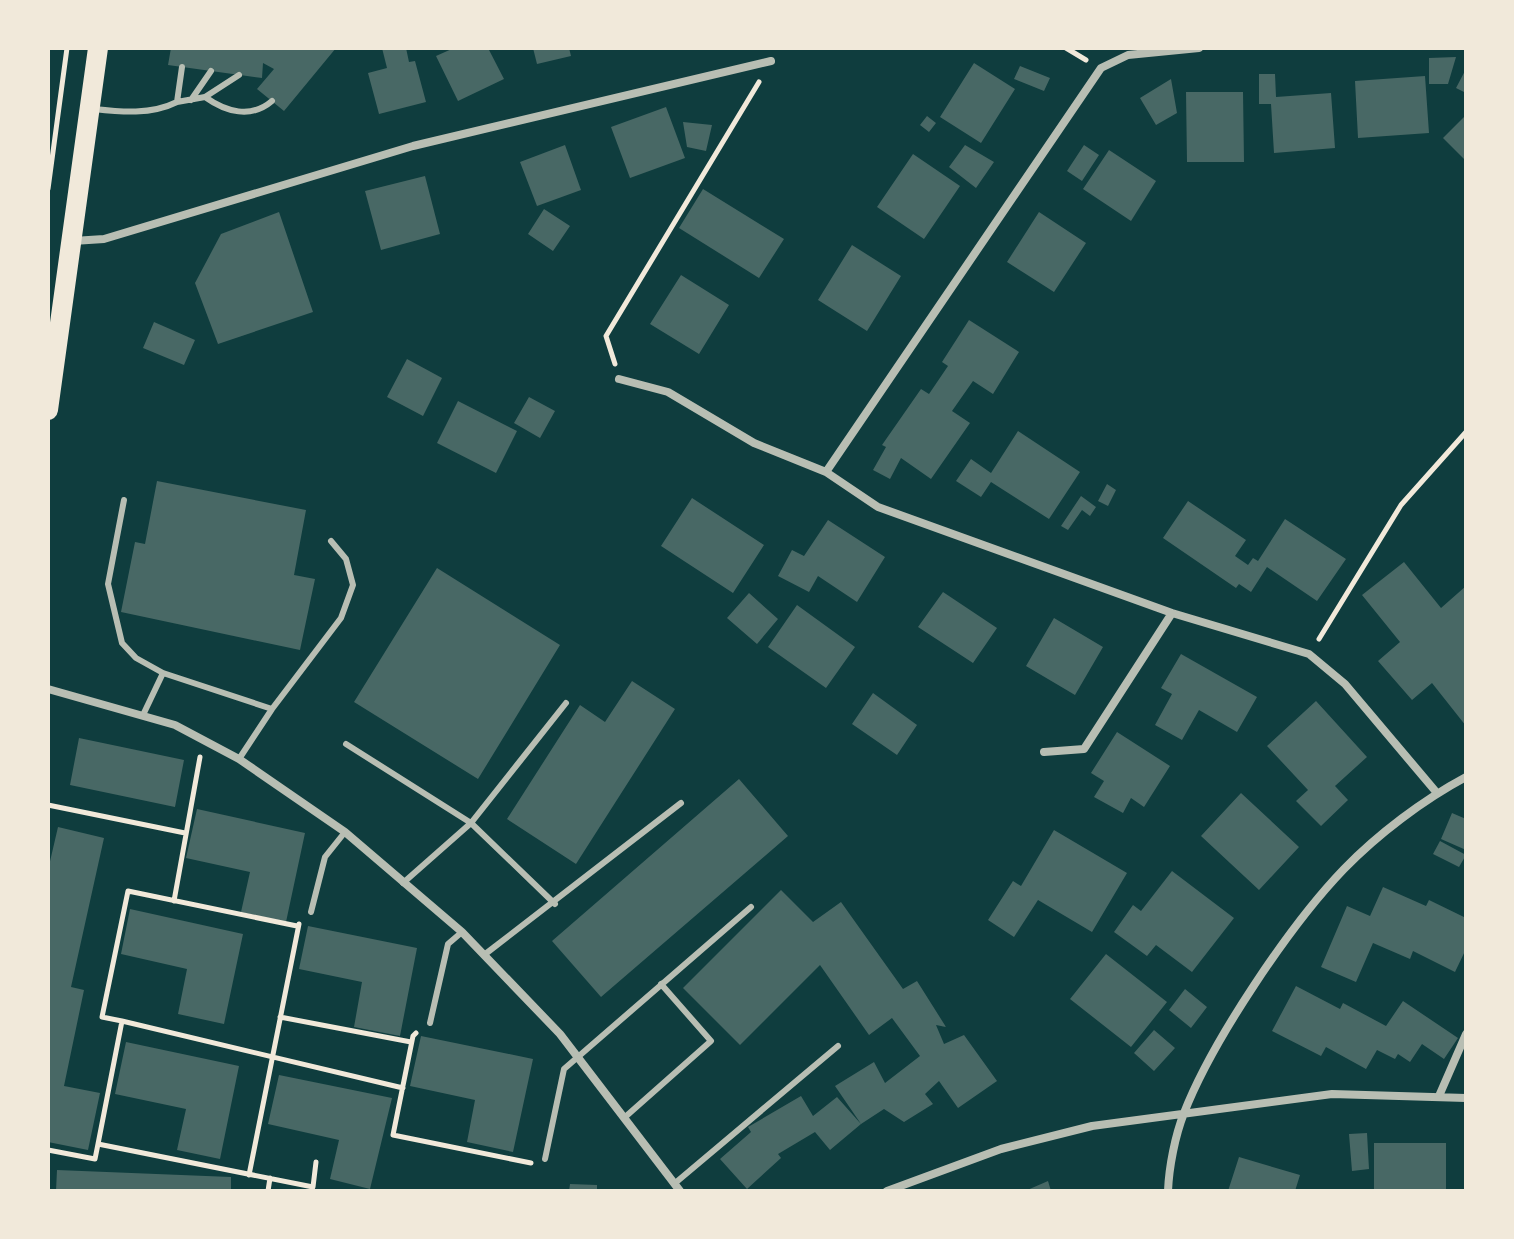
<svg xmlns="http://www.w3.org/2000/svg" width="1514" height="1239" font-family="'Alegreya Sans',sans-serif">
  <style>
    .building { fill: #486865 }
    .lines { fill: none; stroke-linecap: round; stroke-linejoin: round }
    .path { stroke: #f1e9da; stroke-width: 5 }
    .service { stroke: #b8beb3; stroke-width: 6 }
    .minor { stroke: #b8beb3; stroke-width: 8 }
    .primary { stroke: #f1e9da; stroke-width: 20 }
  </style>
  <rect width="100%" height="100%" fill="#0f3d3e"/>
  <!-- building -->
  <path class="building" d="M171,48h165l-52,63 -27,-22 17,-20 -11,-6 -1,15 -94,-13z
    M382,48h24l3,14 6,-1 11,41 -47,12 -11,-41 19,-5z
    M454,48h34l16,31 -46,22 -22,-45z
    M533,48h36l2,8 -34,8z
    M1456,57l-8,27h-19v-26z
    M974,63l41,26 -34,54 -41,-26z
    M1020,66l30,12 -6,13 -30,-12z
    M1466,69v24l-10,-5z
    M1259,74h16l1,23 55,-4 4,55 -61,5 -3,-49h-12z
    M1425,76l4,57 -71,5 -3,-57z
    M1171,79l6,34 -21,12 -16,-27z
    M1186,92h57l1,70h-57z
    M666,107l19,51 -55,20 -19,-51z
    M1466,115v46l-23,-23z
    M927,116l9,7 -7,9 -9,-7z
    M683,122l29,3 -6,26 -19,-4z
    M565,145l16,45 -44,16 -17,-44z
    M965,145l29,17 -18,26 -27,-21z
    M1084,145l15,10 -17,26 -15,-10z
    M1109,150l47,31 -25,40 -48,-32z
    M913,154l47,32 -36,53 -47,-32z
    M425,176l15,58 -59,16 -16,-59z
    M703,189l81,50 -25,39 -80,-50z
    M544,209l26,17 -17,25 -25,-17z
    M279,212l34,100 -95,32 -23,-61 26,-49z
    M1039,212l47,31 -32,49 -47,-30z
    M852,245l49,31 -34,55 -49,-31z
    M681,275l48,30 -30,49 -49,-30z
    M969,320l50,32 -26,42 -20,-13 -21,30 18,12 -39,56 -30,-21 -11,21 -17,-9 13,-23 -4,-2 39,-56 8,5 19,-28 -6,-4z
    M154,322l41,18 -11,25 -41,-17z
    M407,359l35,19 -19,38 -36,-19z
    M529,397l26,14 -15,27 -26,-15z
    M458,401l59,30 -21,42 -59,-30z
    M1018,431l62,41 -31,47 -58,-37 -10,15 -25,-16 15,-22 20,14z
    M157,481l149,29 -12,65 21,4 -15,71 -179,-38 14,-70 10,2z
    M1107,484l9,6 -8,16 -10,-5z
    M1081,496l15,11 -6,9 -8,-6 -14,20 -7,-4z
    M692,498l72,47 -31,48 -72,-47z
    M1188,501l58,39 -11,16 13,9 5,-7 5,3 27,-42 61,40 -29,42 -50,-34 -16,25 -12,-8 -3,4 -73,-50z
    M828,520l57,37 -28,45 -39,-26 -9,16 -31,-16 14,-26 12,6z
    M1404,562l37,46 25,-22v140l-34,-43 -20,17 -34,-39 22,-19 -38,-47z
    M437,568l123,77 -82,134 -124,-77z
    M943,592l54,36 -24,35 -55,-36z
    M749,593l29,26 -21,25 -30,-26z
    M797,605l58,42 -29,41 -58,-41z
    M1054,618l49,29 -28,48 -49,-29z
    M1181,654l76,43 -20,35 -38,-22 -17,30 -27,-15 17,-31 -11,-6z
    M632,681l43,28 -99,155 -69,-45 73,-114 25,17z
    M873,693l44,32 -20,30 -45,-31z
    M1316,701l51,56 -32,29 13,14 -27,26 -25,-25 12,-11 -41,-44z
    M1117,732l53,34 -26,41 -13,-9 -8,15 -29,-16 10,-16 -13,-8z
    M79,738l105,22 -9,47 -105,-22z
    M739,779l49,57 -187,161 -49,-56z
    M1241,793l58,54 -40,43 -58,-54z
    M197,809l108,24 -19,89 -45,-10 9,-40 -64,-14z
    M1452,813l14,6v31l-25,-11z
    M58,827l46,11 -33,149 13,3 -20,96 36,7 -12,57 -40,-8v-272z
    M1054,830l73,43 -35,59 -54,-32 -24,37 -26,-17 25,-39 8,5z
    M1440,841l26,14 -7,12 -26,-13z
    M1172,871l62,47 -42,54 -36,-27 -9,11 -33,-24 19,-27 8,6z
    M1383,887l43,19 3,-6 37,18v31l-11,23 -42,-21 -3,8 -37,-16 -17,39 -35,-15 26,-61 23,10z
    M781,890l32,32 28,-20 62,87 14,-8 29,46 -10,-2 8,19 20,-9 33,46 -39,27 -19,-27 -14,13 8,10 -29,18 -20,-13 -23,15 -26,-38 39,-24 11,21 35,-27 -28,-38 -23,17 -49,-70 -80,80 -57,-57z
    M130,909l113,25 -19,90 -46,-10 9,-45 -66,-15z
    M308,926l109,22 -17,88 -46,-9 8,-45 -63,-13z
    M1106,954l61,48 -36,45 -61,-48z
    M1296,986l44,23 3,-6 43,23 17,-25 55,37 -14,21 -22,-15 -12,18 -12,-8 -3,5 -18,-9 -11,19 -40,-22 -5,9 -49,-25z
    M1185,989l22,18 -16,21 -22,-18z
    M1154,1030l21,18 -21,23 -20,-18z
    M421,1036l112,23 -20,93 -46,-10 8,-42 -65,-14z
    M126,1042l113,24 -19,93 -43,-9 9,-41 -71,-15z
    M279,1075l113,23 -22,91 -40,-10 9,-39 -71,-16z
    M801,1096l12,20 24,-19 24,27 -31,26 -15,-18 -37,22 3,4 -34,31 -27,-30 31,-27 -3,-5z
    M1367,1133l2,36 -17,2 -3,-37z
    M1374,1143h72v48h-72z
    M1239,1157l61,18 -5,16h-67z
    M57,1170l174,7v14h-175z
    M1048,1181l3,10h-26z
    M570,1184l27,1v6h-28z"/>
  <g class="lines">
    <!-- path -->
    <path class="path" d="M1066,48l20,12
      M48,189l19,-141
      M615,364l-9,-28 153,-254
      M1319,639l82,-134 65,-73
      M48,805l137,28
      M174,901l26,-144
      M280,1017l131,25
      M122,1021l-20,-4 26,-126 169,35
      M416,1033l-3,3 -20,99 138,28
      M48,1150l47,9 3,-15
      M316,1162l-3,25 -215,-43 24,-123 281,67
      M249,1175l50,-251
      M268,1191l2,-13"/>
    <!-- service -->
    <path class="service" d="M205,97c21,15 46,22 67,4
      M191,100l20,-29
      M177,102l28,-5 34,-22
      M94,109c27,3 57,6 83,-7l5,-35
      M124,500l-16,84 14,59 14,15 27,15 109,36
      M143,715l20,-42
      M346,744l125,79 84,81
      M239,759l33,-50 69,-91 12,-33 -7,-26 -15,-18
      M403,883l68,-60 95,-120
      M311,912l14,-55 20,-25
      M484,955l197,-152
      M430,1023l18,-79 14,-12
      M624,1118l87,-77 -50,-57
      M545,1159l19,-90 187,-162
      M674,1184l164,-138"/>
    <!-- minor -->
    <path class="minor" d="M73,241l31,-2 309,-93 358,-85
      M619,379l49,13 86,51 72,29 52,35 294,106 137,41 36,30 92,109
      M826,472l275,-404 27,-13 71,-7
      M48,689l127,36 64,34 106,73 117,100 98,102 120,157
      M1044,752l40,-3 88,-136
      M1439,1096l27,-62
      M887,1191l114,-42 91,-23 240,-32 134,4
      M1168,1191c1,-24 7,-55 16,-78 28,-72 106,-188 160,-244 34,-35 79,-69 122,-92"/>
    <!-- primary -->
    <path class="primary" d="M48,410l50,-362"/>
  </g>
  <!-- border -->
  <rect width="1514" height="1239" fill="none" stroke="#f1e9da" stroke-width="100"/>
</svg>
